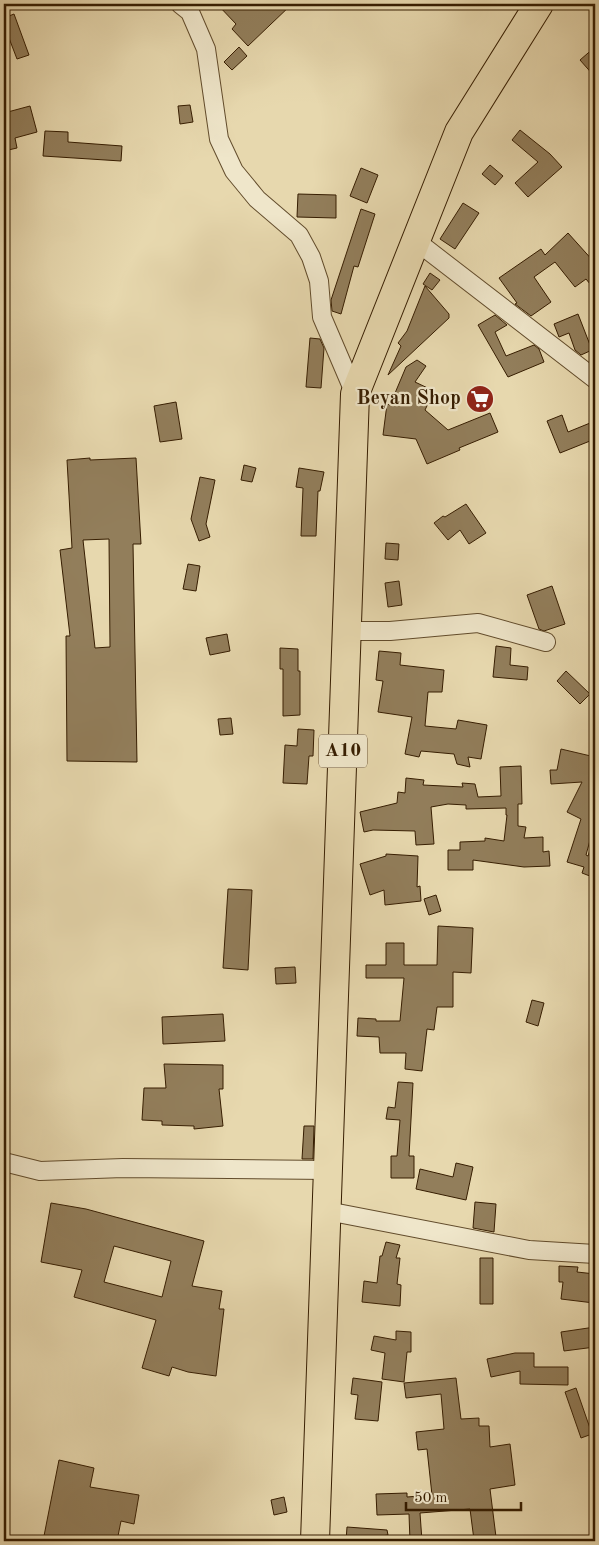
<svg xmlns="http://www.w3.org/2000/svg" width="599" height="1545" font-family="'Old Standard TT',serif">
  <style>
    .building { fill: #927e5b; stroke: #361d01; fill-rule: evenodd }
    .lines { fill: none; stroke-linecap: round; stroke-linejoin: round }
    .minor-casing { stroke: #624c2c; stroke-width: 20 }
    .trunk-casing { stroke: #361d01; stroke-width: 30 }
    .minor { stroke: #efe6ca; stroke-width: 18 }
    .trunk { stroke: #e7d8ae; stroke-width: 28 }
    .labels { text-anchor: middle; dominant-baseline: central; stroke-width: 4.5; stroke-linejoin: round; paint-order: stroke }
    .shield { fill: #efe6ca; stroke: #6e593d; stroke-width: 1 }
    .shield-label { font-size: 19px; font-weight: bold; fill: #361d01 }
    .poi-label { font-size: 20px; font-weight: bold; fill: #361d01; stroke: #efe6ca; text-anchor: end }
  </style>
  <rect width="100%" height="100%" fill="#e7d8ae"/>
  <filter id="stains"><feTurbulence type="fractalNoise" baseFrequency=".004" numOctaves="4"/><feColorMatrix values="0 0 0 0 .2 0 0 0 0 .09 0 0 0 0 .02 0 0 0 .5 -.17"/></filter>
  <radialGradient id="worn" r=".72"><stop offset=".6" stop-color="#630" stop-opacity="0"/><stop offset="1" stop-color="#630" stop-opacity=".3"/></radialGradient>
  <!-- building -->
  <path class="building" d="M217,4h75l-44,42 -16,-17 4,-5z
    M14,14l15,41 -12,4 -13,-34v-7z
    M239,47l8,9 -15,14 -8,-8z
    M595,47v30l-15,-17z
    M190,105l3,17 -13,2 -2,-18z
    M30,106l7,26 -22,6 2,10 -13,3v-38z
    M520,130l30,24 12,13 -34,30 -13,-14 23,-21 -26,-22z
    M45,131l23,1v10l54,4 -1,15 -78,-5z
    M490,165l13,11 -8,9 -13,-11z
    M361,168l17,7 -11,28 -17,-7z
    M298,194l38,1v23l-39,-1z
    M463,203l16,10 -24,36 -15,-10z
    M361,209l14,5 -17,53 -4,-1 -13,48 -9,-3 -1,-11z
    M568,233l27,30v27l-9,-11 -11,8 -20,-25 -21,15 17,25 -20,14 -16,-12 2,-1 -18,-25 42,-29 4,6z
    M430,273l10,7 -8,10 -9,-6z
    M425,286l24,28v4l-61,57 13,-29 -3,-3 9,-12z
    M578,314l14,36 -11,5 -6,-5 -6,-17 -10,4 -5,-13z
    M495,315l12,10 -12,7 11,24 28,-11 5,4 5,13 -36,15 -30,-52z
    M310,338l10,1 4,9 -3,40 -15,-1z
    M417,360l9,6 -11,16 19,9 -9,19 23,20 42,-17 8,19 -39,16 1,2 -33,14 -11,-25 -33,-4 4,-31 3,1 16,-38z
    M176,402l6,37 -22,3 -6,-36z
    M562,415l6,17 27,-11v18l-35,14 -13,-32z
    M90,458v2l46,-2 5,86h-8l4,218 -70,-1 -1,-125h4l-10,-86 12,-2 -5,-88zM109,539l1,108 -15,1 -12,-108z
    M244,465l12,3 -4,14 -11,-2z
    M299,468l25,4 -4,19h-2l-2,45h-15l2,-48 -7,-1z
    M200,477l15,3 -9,44 4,13 -11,4 -8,-22z
    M466,504l20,29 -17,11 -9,-14 -12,10 -14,-17 9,-7 2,1z
    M386,543l13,1 -1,16 -13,-1z
    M188,564l12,2 -4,25 -13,-2z
    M399,581l3,24 -14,2 -3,-24z
    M552,586l13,38 -21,7 -5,-2 -12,-34z
    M227,634l3,17 -20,4 -4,-17z
    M496,646l15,2 -1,17 18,2 -1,13 -34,-3z
    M280,648l18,1v22h2v44l-17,1v-47h-3z
    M379,651l22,2 -1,12 44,5 -2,22h-14l-3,34 31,3 2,-9 29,5 -6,34 -13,-2 2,10 -13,-3 -3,-10 -33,-3 -2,6 -14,-3 7,-37 -34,-5 5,-31 -7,-1z
    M566,671l24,23 -10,10 -23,-23z
    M231,718l2,16 -13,1 -2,-16z
    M298,729l16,1 -1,26h-4l-2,28 -24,-1 2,-38 12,1z
    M561,749l34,8 -4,18h4v59l-3,-1 -6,22 2,1 5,-16h2v38l-13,-5 2,-6 -17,-5 14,-43 -14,-7 15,-30 -31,2 -1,-14h7z
    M521,766l1,38h-4v22l8,1 -2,11 19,-1v15l6,-1 1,15 -26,1 -51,-7v10h-25v-20h12v-8l25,-1v-3l19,3 3,-26h-1v-7l-40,1v-4l-18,-1 -17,3 3,37 -18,1 -1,-14 -42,-1 -9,2 -4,-20 37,-9 1,-11 7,1 1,-15 18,2 -1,5 40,2 -1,-4 13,1 3,13 23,-1 -1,-29z
    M386,854l32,2 -1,31 3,-1 1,15 -36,4 -1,-15 -14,5 -10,-31 26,-8z
    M228,889l24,1 -4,80 -25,-2z
    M436,895l5,16 -12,4 -5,-16z
    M438,926l35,2 -2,45 -18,-1v35h-16l-3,23 -7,-1 -5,42 -17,-2 1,-16h-26l-1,-16 -22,-1 1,-18 18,1v2h24l4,-43h-38v-13h20v-22h18v22h33z
    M295,967l1,16 -20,1 -1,-16z
    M532,1000l12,3 -6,23 -12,-4z
    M223,1014l2,27 -62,3 -1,-27z
    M164,1064l59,1v24h-4l4,37 -29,3v-3l-32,-1v-4l-20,-1 2,-32h22z
    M398,1082l15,1 -4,73h5v22h-23v-22h6l3,-36 -14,-1 2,-12 7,1z
    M304,1126h10l-1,33h-11z
    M456,1163l17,4 -7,33 -50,-11 4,-20 33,8z
    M475,1202l21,2 -2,28 -21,-4z
    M51,1203l35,6 118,32 -12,45 30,5 -3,18h5l-8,67 -28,-4 -16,-5 -3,9 -27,-8 14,-48 -82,-23 8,-27 -41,-8zM114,1246l57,15 -9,36 -58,-15z
    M386,1242l14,3 -4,13h4l-3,26 4,1 -1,21 -38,-4 2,-21 13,2 3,-27h2z
    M480,1258h13v46h-13z
    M559,1266l19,1 -1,5 18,2 -1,29 -33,-4 2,-17h-4z
    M595,1327v20l-31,4 -3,-19z
    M396,1331l15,1v20h-4l-3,30 -22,-3 3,-26 -14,-3 3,-14 22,4z
    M515,1353h19v14h34v18l-48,-1v-13l-29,6 -4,-18z
    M353,1378l29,4 -4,39 -23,-2 3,-24 -7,-1z
    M456,1378l5,41 18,-1v8h10l1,21 20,-3 5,41 -25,4 6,48 -22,3 -4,-31 -50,4 2,28h-12l-1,-27 -32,1 -1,-21 31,-1v4l25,-2 -5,-46 -9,1 -2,-18 28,-3 -3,-35 -35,4 -2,-15z
    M576,1388l16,46 -11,4 -16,-46z
    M59,1460l35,8 -4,19 49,8 -5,29 -13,-3 -4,20h-74z
    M284,1497l3,15 -13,3 -3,-15z
    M347,1527l40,3 1,5 -42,6z"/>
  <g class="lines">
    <defs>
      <path id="minor" d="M180,4l10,8 16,37 13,90 15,32 23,28 42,36 12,22 8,24 3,36 33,77
        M416,241l179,138
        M347,631h43l88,-8 68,19
        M4,1162l36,9 83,-3 205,2
        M327,1211l202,39 66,4"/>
      <path id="trunk" d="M315,1541l40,-1147 104,-262 80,-128"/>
    </defs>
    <!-- minor casing -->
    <use href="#minor" class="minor-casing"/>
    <!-- trunk casing -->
    <use href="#trunk" class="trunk-casing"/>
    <!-- minor -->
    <use href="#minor" class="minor"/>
    <!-- trunk -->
    <use href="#trunk" class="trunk"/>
  </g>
  <!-- icons -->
  <defs>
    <symbol id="supermarket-disc" viewBox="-11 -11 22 22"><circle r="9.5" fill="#8f2418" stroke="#efe6ca"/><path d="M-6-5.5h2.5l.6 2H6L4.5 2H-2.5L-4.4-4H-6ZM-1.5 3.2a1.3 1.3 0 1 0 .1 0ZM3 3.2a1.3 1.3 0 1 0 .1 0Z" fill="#fff"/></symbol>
  </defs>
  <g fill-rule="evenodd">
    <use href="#supermarket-disc" x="464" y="383" width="32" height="32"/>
  </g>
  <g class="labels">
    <!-- shield labels -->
    <rect class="shield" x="319" y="734.5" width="48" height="33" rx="4"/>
    <g class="shield-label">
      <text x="343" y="751">A10</text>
    </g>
    <!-- poi labels -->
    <g class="poi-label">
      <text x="461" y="399">Beyan Shop</text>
    </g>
  </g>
  <!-- margin -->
  <rect width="599" height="1545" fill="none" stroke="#e7d8ae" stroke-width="20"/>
  <rect x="5" y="5" width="589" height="1535" fill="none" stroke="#361d01" stroke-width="2.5"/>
  <rect x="10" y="10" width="579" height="1525" fill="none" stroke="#361d01"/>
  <!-- scale -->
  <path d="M406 1502v8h115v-8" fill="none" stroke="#361d01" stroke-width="2.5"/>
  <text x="414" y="1502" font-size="15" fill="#361d01" stroke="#efe6ca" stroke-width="4" paint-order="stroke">50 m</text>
  <rect width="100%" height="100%" filter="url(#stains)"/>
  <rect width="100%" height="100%" fill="url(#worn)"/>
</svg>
